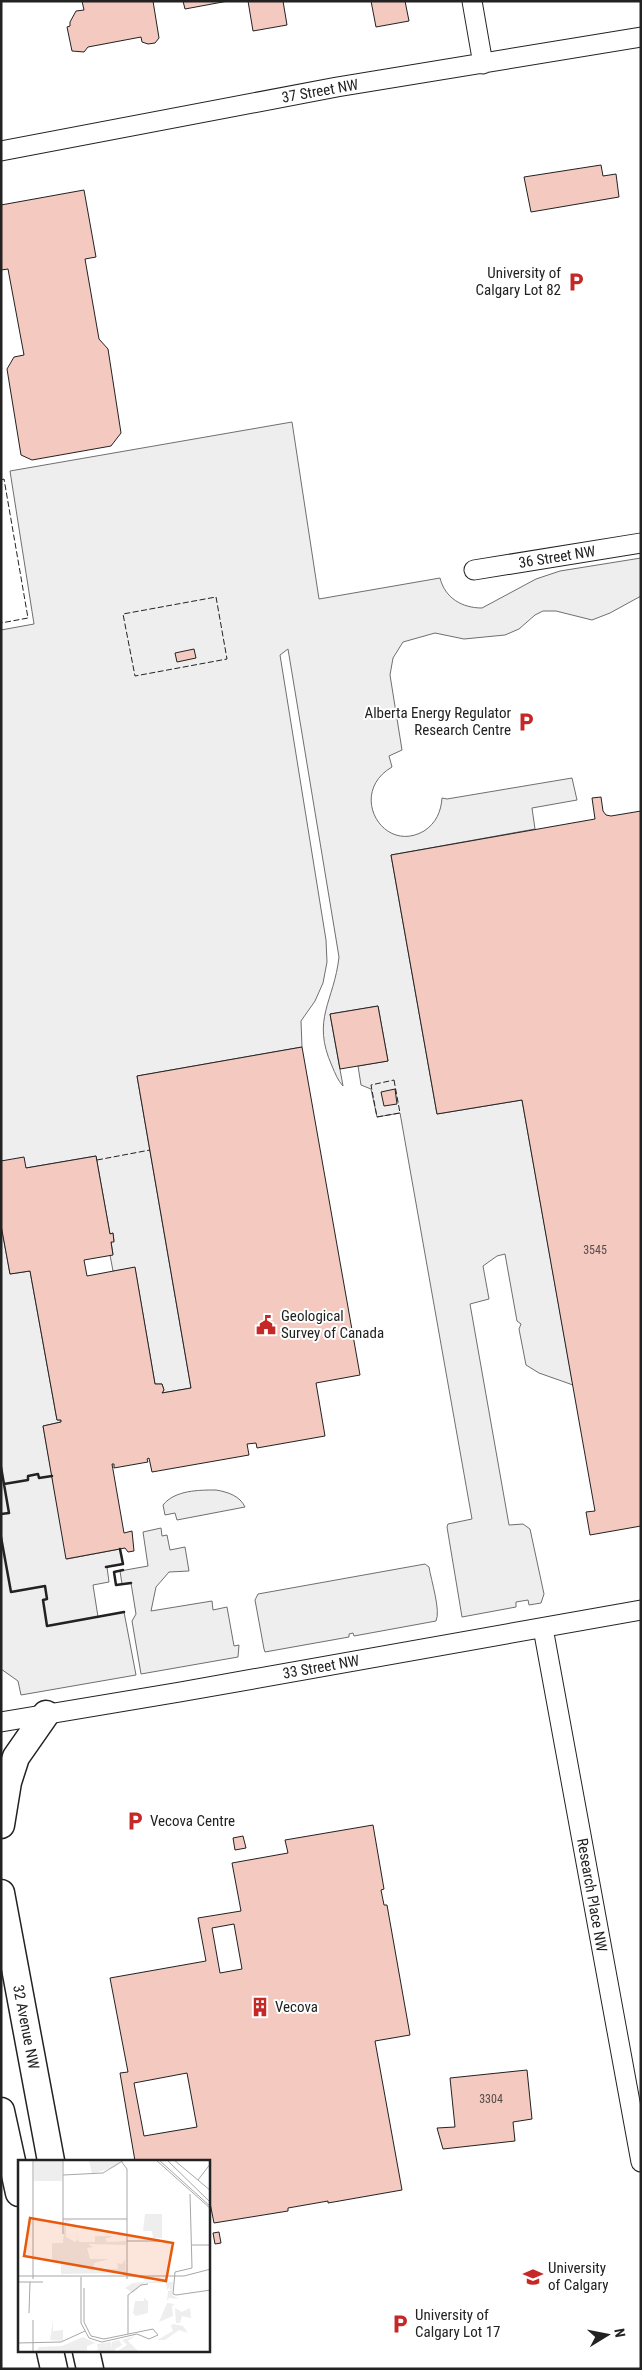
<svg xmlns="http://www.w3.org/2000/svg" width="642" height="2370" font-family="'Roboto Condensed',sans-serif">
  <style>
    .green { fill: #eee; stroke: #6f6f6f }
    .building { fill: #f3c9c0; stroke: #222; fill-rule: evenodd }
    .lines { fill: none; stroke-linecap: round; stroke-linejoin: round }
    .street-casing { stroke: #222; stroke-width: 21 }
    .secondary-casing { stroke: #222; stroke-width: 29 }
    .street { stroke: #fff; stroke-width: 19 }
    .secondary { stroke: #fff; stroke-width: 26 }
    .fence { stroke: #222; stroke-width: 1; stroke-dasharray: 6 2.5; stroke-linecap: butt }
    .wall { stroke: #222; stroke-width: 2.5 }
    .labels { text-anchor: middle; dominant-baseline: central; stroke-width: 4; stroke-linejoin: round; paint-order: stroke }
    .number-label { font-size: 12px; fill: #564c4a }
    .street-label { font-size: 15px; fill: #222; stroke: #fff }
    .poi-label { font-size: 15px; fill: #222; stroke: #fff; text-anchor: start }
    .inset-road { fill: none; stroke: #a7a7a7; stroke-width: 1 }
    .view { fill: #e8590c; fill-opacity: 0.15; stroke: #e8590c; stroke-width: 2.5 }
    .inset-edge { fill: none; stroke: #222; stroke-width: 2.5 }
  </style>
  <rect width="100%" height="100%" fill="#fff"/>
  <!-- green -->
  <path class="green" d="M292,422l27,177 121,-21c5,20 22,30 42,30l54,-29 24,-8 81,-13v38l-31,17 -18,7 -36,-9h-13l-8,4 -16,14 -14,6 -41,4 -29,-6 -32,9 -10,16 -3,17 12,75 -13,6 3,11c-45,26 -9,88 32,64 12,-8 17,-19 18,-33l5,1 125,-21 5,22 -45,8 3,21 -144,26 46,259 85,-14 51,285 -34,-12 -13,-8 -7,-36 2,-5 -4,-3 -12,-67 -8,2 -14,10 6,33 -19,5 39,221 14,-1 7,5 14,65 -3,9 -12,2 -1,-5 -12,2v5l-54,10 -15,-90 1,-3 24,-5 -72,-406 -23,4 -6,-28 -10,-4 -3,-19 30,-5 -10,-55 -48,8 13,72c-5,-5 -8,-13 -11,-20 -21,-47 2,-64 7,-109l-51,-308 -8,6 46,285 1,22 -4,21 -8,18 -14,20 1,26 -165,29 54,312 -29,5 2,-3 -2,-6h-7l-20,-116 -22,3 -3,-16 3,-1 -2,-12 3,-1 -1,-8 -3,1 -14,-78 -70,12 -25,-7v-531l33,-6 -24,-153z
    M1,1225l9,49 20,-3 27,149h4v2l-18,4 24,133 53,-10 3,15 -16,3 2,15 -16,3 5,32 26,-5 12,63 -115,20 -3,-14 -17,-12z
    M216,1490c12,2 24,6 29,17l-68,13 -2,-7 -10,2 -2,-10c12,-15 36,-15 53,-15z
    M161,1528l1,8 5,-1 3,15 15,-3 4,24 -20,1 -13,15 -5,24 61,-10 1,9 14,-3 7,39 5,-1 -1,12 -97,17 -9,-53 4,-7 -5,-31 -9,1 -2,-13 28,-5 -5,-34z
    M425,1564l4,3c2,13 12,44 7,54l-82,15 -1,-3 -4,1v3l-84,15 -1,-3 -9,-49 3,-6z"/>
  <!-- building -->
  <path class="building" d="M82,1h71l6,37 -4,5 -7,1 -6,-2 -1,-5 -53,10 -4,5 -12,-1 -5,-24 3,-1v-4l6,-11 8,-1z
    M183,1h45l-43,8z
    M248,1h35l4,24 -34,6z
    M371,1h34l4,20 -33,6z
    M601,165l2,11 13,-2 3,23 -88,15 -7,-35z
    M84,190l12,67 -11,2 14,80 9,10 13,84 -10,13 -79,14 -11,-5 -14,-86 7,-12 10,-2 -16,-86 -7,1v-65z
    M194,649l2,9 -19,4 -2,-9z
    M601,797l2,14 3,4 5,1 30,-5v715l-51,9 -4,-23 9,-1 -73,-411 -85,14 -46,-259 204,-36 -3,-21z
    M378,1006l10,55 -48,8 -10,-55z
    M302,1047l58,328 -44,8 9,53 -68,12 -1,-5 -9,1 2,11 -97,17 -3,-14 -2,1 1,3 -34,6v-4h-2l12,69 8,-2 2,20 -6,1 -3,-4 -59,11 -23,-133 18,-4v-2h-4l-27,-149 -20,3 -9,-49v-64l23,-4 2,11 70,-12 14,78 3,-1 1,9h-3l2,13 -29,5 3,16 48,-9 20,117h7l2,6 -2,3 29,-5 -54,-312z
    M395,1089l2,15 -13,2 -3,-14z
    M373,1825l11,64 -3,1 3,15h3l23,130 -35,6 27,149 -74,13v-2l-40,7v3l-74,12 -5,-25v-37h-74l-15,-88 8,-1 -18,-94 96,-17 -8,-43 43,-7 -9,-48 56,-10 -3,-13zM234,1924l8,45 -22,4 -8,-45zM187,2073l10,54 -53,9 -10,-53z
    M243,1836l3,12 -11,2 -2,-12z
    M527,2070l5,49 -19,3 2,19 -72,8 -6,-21 18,-1 -5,-49z
    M219,2232l2,11 -6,1 -2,-11z"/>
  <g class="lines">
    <defs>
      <path id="street" d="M472,1l11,63
        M1,151l336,-64 304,-50
        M474,570l167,-27
        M543,1628l98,534
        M1,1722l179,-30 461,-82"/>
      <path id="secondary" d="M1,1825l7,-43 8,-25 30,-43
        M1,1893l50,268
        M1,2111l18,82
        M50,2351l4,18
        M86,2351l4,18"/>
    </defs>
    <!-- street casing -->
    <use href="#street" class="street-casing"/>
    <!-- secondary casing -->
    <use href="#secondary" class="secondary-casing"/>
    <!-- street -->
    <use href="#street" class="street"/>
    <!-- secondary -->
    <use href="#secondary" class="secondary"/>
    <!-- fence -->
    <path class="fence" d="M1,480l3,-1 24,139 -27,5
      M216,597l11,62 -92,17 -12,-62z
      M394,1080l6,33 -23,4 -6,-32z
      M97,1160l53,-10"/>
    <!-- wall -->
    <path class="wall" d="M1,1467l8,46 -8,1
      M4,1484l24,-4v-4l10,-2 1,4 13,-2
      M1,1537l10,55 34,-6 2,13 -4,1 4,26 77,-14
      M106,1567l17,-3 -3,-15
      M123,1570l-9,2 2,13 15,-2"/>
  </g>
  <!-- icons -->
  <defs>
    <symbol id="parking-bare" viewBox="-9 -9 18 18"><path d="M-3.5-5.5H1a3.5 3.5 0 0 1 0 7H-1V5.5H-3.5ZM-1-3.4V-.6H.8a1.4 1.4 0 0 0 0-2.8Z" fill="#c62828" stroke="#fff" stroke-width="2.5" paint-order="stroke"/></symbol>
    <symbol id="civic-bare" viewBox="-9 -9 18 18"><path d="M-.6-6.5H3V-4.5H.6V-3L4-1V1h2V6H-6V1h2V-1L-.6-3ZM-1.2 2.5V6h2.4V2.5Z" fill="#c62828" stroke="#fff" stroke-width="2.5" paint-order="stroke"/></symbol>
    <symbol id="building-bare" viewBox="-9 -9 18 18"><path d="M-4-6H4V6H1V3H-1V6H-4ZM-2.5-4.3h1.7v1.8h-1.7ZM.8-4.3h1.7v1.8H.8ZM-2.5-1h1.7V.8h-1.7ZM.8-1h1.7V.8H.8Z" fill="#c62828" stroke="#fff" stroke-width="2.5" paint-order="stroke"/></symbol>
    <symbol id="university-bare" viewBox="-9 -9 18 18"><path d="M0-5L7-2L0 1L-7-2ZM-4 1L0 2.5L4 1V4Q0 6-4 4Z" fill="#c62828" stroke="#fff" stroke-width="2.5" paint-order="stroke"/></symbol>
  </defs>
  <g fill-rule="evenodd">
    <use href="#parking-bare" x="562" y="268" width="28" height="28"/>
    <use href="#parking-bare" x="512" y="708" width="28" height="28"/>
    <use href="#civic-bare" x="252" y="1311" width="28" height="28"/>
    <use href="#parking-bare" x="121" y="1807" width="28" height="28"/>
    <use href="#building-bare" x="246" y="1993" width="28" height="28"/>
    <use href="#university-bare" x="519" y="2263" width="28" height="28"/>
    <use href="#parking-bare" x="386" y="2310" width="28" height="28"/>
  </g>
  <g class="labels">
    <!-- number labels -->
    <g class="number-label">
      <text x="595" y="1250">3545</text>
      <text x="491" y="2099">3304</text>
    </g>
    <!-- street labels -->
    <g class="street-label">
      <text transform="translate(320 91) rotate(-10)">37 Street NW</text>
      <text transform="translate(557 557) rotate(-9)">36 Street NW</text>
      <text transform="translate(321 1667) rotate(-10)">33 Street NW</text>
      <text transform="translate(592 1895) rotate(80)">Research Place NW</text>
      <text transform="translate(26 2027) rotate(79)">32 Avenue NW</text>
    </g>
    <!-- poi labels -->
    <g class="poi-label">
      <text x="561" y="273" text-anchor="end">University of<tspan x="561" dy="17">Calgary Lot 82</tspan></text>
      <text x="511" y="713" text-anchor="end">Alberta Energy Regulator<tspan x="511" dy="17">Research Centre</tspan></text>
      <text x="281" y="1316">Geological<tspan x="281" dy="17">Survey of Canada</tspan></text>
      <text x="150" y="1821">Vecova Centre</text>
      <text x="275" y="2007">Vecova</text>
      <text x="548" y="2268">University<tspan x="548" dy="17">of Calgary</tspan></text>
      <text x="415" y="2315">University of<tspan x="415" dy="17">Calgary Lot 17</tspan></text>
    </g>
  </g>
  <!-- overview -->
  <g transform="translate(18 2160)">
    <rect width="192" height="192" fill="#fff"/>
    <path d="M16,0h28v21h-28zM71,0h33l-7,7 -23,7zM127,54h17v24h-9l-1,-7h-9zM47,60h9l-8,2v15l9,5 3,-2 -2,-10 3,12h16v-6h18l-8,3 2,3 19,-1v4l-38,-1 5,3 -6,1 3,11h19l-15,4v6h24l-1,-6 5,1 3,-5 1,14 -65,1v-13h-9v-18h11zM138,121l17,1 -1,13 7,4 -10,-1 -2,3 1,-10 4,-1 -3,-1 3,-4 -5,5 -1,-7h-22l-11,10 -8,-5 8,-5zM126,138l4,3v12l-12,3 -3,-3 2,-12h9zM149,143l8,1 -3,2 1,10 -14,6zM157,148l7,4 8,-4 1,10 -9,-2 -2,7h-4zM35,160v11l10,-1v11l-13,-1zM155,164l10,2 5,7 -9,-3 -14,10h-8l16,-9 -2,-5zM117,176l-7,5 11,11h-48l7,-2 -1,-6 14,-2 1,7v-7l7,-2 3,5 -7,4 1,3 11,-7 -5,-5zM65,177l12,6 -8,3v6h-51l3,-5 23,-1z" fill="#eee"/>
    <path class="inset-road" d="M15,0v119M138,0l55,49M141,0l52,47M149,0l44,43M156,0l37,31M103,1l6,8v110M45,15l40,-2 21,-13M180,20l13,-17M45,59h64M45,74v-74M109,81h36M174,85h19M0,116h166l27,-7M63,117v46l8,15 13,4 35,-8 12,5 9,-4 -5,-6 -49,10 -13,-3 -7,-14v-34M0,122h25M158,135l-3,-1 2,-22 17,-4 -2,-74M158,135l35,-5M11,153l1,-31M110,174v-39l13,-10 7,-1M0,183l43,-1 24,-11M15,192v-32"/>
    <path class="view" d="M12,58l143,25 -7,38 -142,-25z"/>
    <rect width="192" height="192" class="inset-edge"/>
  </g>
  <!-- border -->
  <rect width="642" height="2370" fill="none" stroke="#222222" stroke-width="5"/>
  <!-- north arrow -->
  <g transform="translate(607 2335) rotate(80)" stroke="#ffffff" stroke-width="4" paint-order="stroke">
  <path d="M0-4L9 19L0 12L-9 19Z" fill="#222222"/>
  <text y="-8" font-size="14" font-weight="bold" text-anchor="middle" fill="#222222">N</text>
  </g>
</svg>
